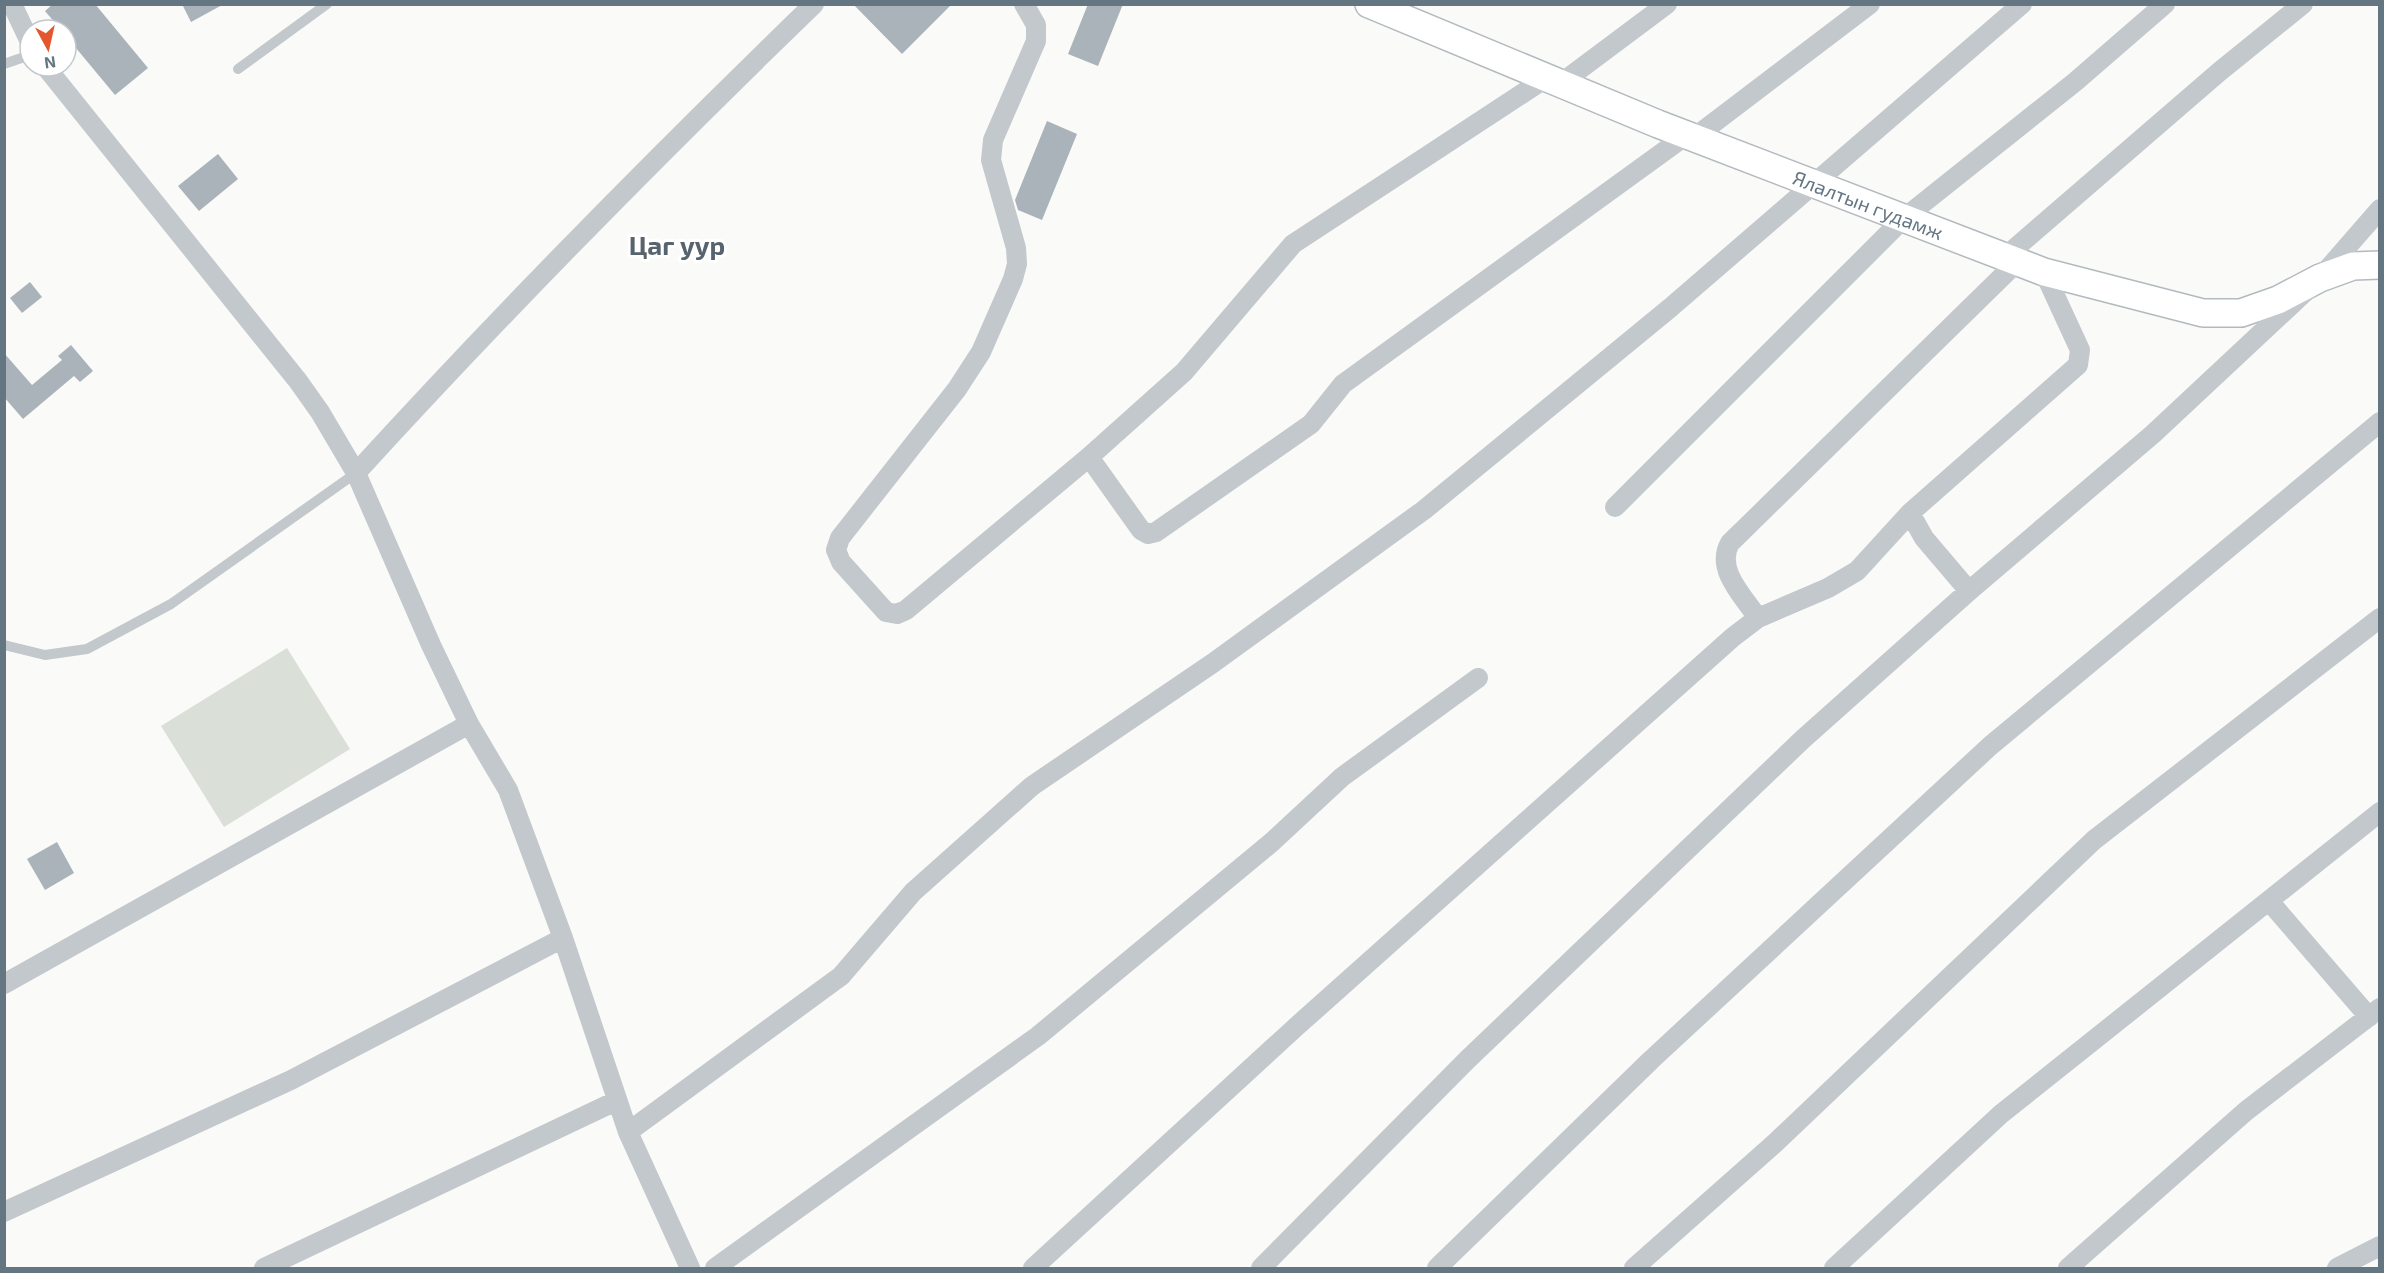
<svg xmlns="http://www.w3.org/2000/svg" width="2384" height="1273" font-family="'Exo 2',sans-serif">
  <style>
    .green { fill: #dadfd7 }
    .building { fill: #aab3b9 }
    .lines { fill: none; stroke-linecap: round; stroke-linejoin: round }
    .secondary-casing { stroke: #b3babf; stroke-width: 30 }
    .lane { stroke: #c3c8cc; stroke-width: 10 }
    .street { stroke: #c3c8cc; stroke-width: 20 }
    .secondary { stroke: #fff; stroke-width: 27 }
    .labels { text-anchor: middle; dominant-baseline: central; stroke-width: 6; stroke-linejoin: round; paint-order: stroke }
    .street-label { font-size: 20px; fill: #657683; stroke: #fff }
    .district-label { font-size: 26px; font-weight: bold; fill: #57646e; stroke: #fff }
  </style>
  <rect width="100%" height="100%" fill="#fafaf8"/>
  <!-- green -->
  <path class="green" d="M287,648l63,101 -126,78 -63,-101z"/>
  <!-- building -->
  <path class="building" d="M53,4h42l53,64 -33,27 -49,-59v-6h-5l-16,-19z
    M182,4h42l-33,18z
    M853,4h99l-50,50z
    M1088,4h35l-25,62 -30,-12z
    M1047,121l30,13 -35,86 -24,-10 -3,-10z
    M218,154l20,25 -39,32 -21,-25z
    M30,282l12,15 -20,16 -12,-15z
    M71,345l22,26 -13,11 -6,-6 -51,43 -19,-22v-44l28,32 30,-25 -4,-4z
    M57,842l17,31 -29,17 -18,-31z"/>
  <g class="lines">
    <defs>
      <g id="secondary">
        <path id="s1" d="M1369,4l289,120 386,148 159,41h38l37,-13 42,-22 33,-12 27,-1"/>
      </g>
    </defs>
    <!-- secondary casing -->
    <use href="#secondary" class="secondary-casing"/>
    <!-- lane -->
    <path class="lane" d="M4,64l26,-9
      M238,69l89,-65
      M4,645l41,10 42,-6 84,-45 185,-131"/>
    <!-- street -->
    <path class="street" d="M12,4l18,38
      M1024,4l12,21v16l-43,99 -2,20 25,88 1,16 -4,15 -32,73 -24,37 -117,149 -4,12 5,12 45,50 11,2 9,-4 183,-153 95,-85 109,-128 253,-166
      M45,66l253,315 22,31 36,61 75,172 38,79 39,66 55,148 65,194 62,136
      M1560,84l107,-80
      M1695,137l175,-133
      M2006,256l213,-184 84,-68
      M1089,457l52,73 7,4 8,-2 155,-108 32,-40 345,-250
      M356,473c147,-161 301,-317 458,-469
      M1615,507l288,-288 172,-137 90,-78
      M1910,513l168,-148 2,-15 -36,-78
      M1758,618c-15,-22 -43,-49 -28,-75l288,-282
      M2269,901l100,116
      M4,984l465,-260
      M628,1132l213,-156 72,-84 119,-106 181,-123 211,-153 246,-202 352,-304
      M4,1212l287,-132 272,-142
      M264,1268l352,-167
      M715,1268l323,-232 234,-194 70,-65 136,-99
      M1033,1268l264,-242 436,-389 25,-19 70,-30 29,-17 53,-58 14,25 45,53
      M1261,1268l206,-208 336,-321 166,-148 184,-157 167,-156 60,-69
      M1437,1268l214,-208 339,-314 390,-324
      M1634,1268l140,-124 320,-304 286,-222
      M1834,1268l167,-154 379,-302
      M2068,1268l178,-157 134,-103
      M2337,1268l43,-22"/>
    <!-- secondary -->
    <use href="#secondary" class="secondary"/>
  </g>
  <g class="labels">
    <!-- street labels -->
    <g class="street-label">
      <text stroke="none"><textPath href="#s1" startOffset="538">Ялалтын гудамж</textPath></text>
    </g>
    <!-- district labels -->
    <g class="district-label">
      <text x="677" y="244">Цаг уур</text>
    </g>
  </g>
  <!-- border -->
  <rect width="2384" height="1273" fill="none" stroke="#657683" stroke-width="12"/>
  <!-- north arrow -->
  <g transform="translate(48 48) rotate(172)"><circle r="28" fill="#ffffff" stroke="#c1c8cd" stroke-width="1.5"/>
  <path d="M0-4.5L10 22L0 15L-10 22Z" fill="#e4572e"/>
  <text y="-9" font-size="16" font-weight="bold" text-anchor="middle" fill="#657683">N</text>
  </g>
</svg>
